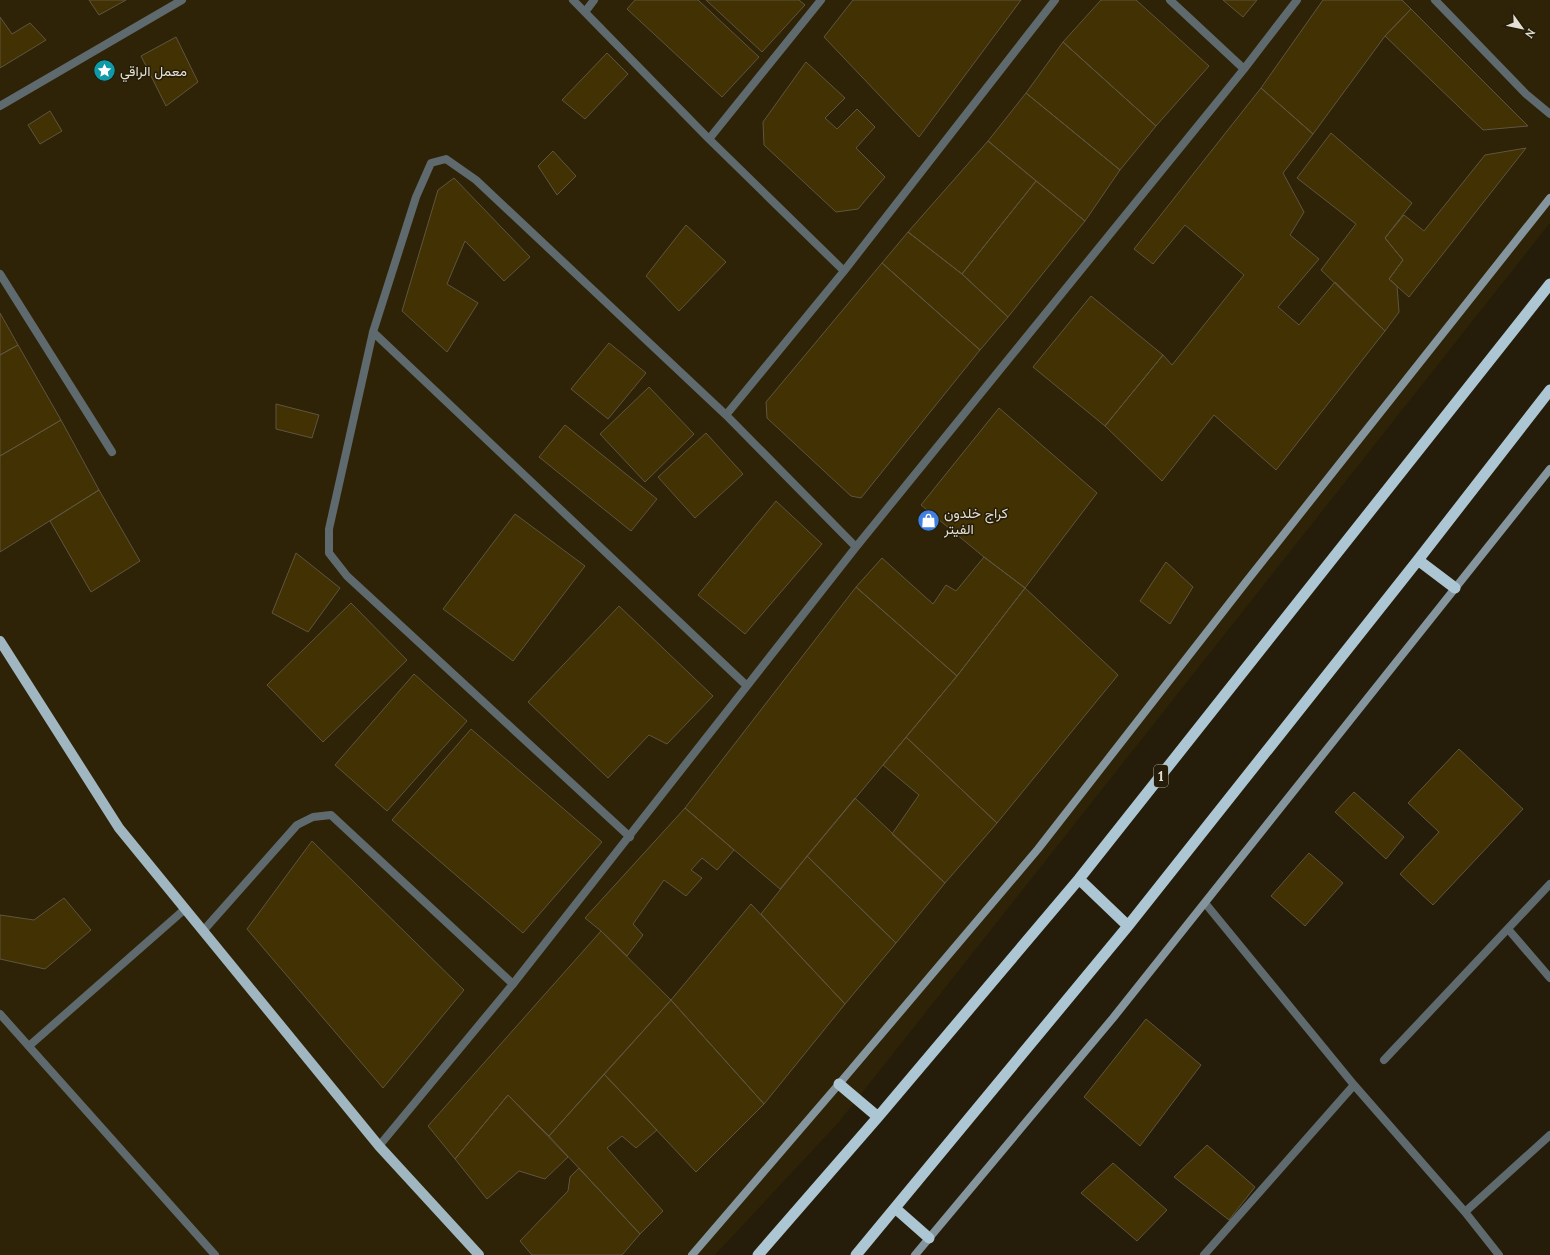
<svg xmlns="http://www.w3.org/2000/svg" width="1550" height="1255" font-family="Lora,Vazirmatn,serif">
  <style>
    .built { fill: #2e2307 }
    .building { fill: #423102; stroke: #5f5540 }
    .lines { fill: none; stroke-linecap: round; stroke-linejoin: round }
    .service { stroke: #5f6a6f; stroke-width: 8 }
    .minor { stroke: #5f6a6f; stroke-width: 8 }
    .secondary { stroke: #84959e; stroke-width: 8 }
    .primary { stroke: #a0b7c2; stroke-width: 10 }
    .trunk { stroke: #adc6d3; stroke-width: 11 }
    .labels { text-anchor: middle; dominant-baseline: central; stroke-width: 3; stroke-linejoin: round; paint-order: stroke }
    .shield { fill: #251d09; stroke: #aba596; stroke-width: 1 }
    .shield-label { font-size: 13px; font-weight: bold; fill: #e4dfd3 }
    .poi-label { font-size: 14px; fill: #e4dfd3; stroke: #251d09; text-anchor: start }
  </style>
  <rect width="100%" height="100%" fill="#251d09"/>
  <!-- built -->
  <path class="built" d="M0,0h1550v223l-711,899 -124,133h-715z"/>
  <!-- building -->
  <path class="building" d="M89,0h37l-27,15z
    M635,0h63l61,57 -37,40 -95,-88z
    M706,0h93l6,5 -43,47z
    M853,0h168l-102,137 -95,-100z
    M1101,0h35l73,66 -53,60 -93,-84z
    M1223,0h34l-14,17z
    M1323,0h79l9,9 -26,27 -72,98 -52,-46z
    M1411,9l117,117 -45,4 -98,-94z
    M0,17l12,17 18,-11 16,17 -46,28z
    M176,37l22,45 -32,24 -25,-50z
    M1063,42l93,84 -36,44 -94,-77z
    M607,53l21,21 -43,45 -23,-19z
    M806,62l39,36 -20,20 12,11 20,-20 18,18 -19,21 29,29 -27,32 -22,3 -72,-67 -1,-23z
    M1261,88l52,46 -30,39 21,39 -14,23 29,24 -41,48 21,18 36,-43 50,49 -109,139 -62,-55 -52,66 -57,-55 58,-71 9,10 72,-90 -59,-50 -32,39 -19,-15z
    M1026,93l94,77 -35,51 -97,-80z
    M50,111l12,20 -22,13 -12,-19z
    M1331,133l81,70 -27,35 18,22 -14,19 8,7 2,26 -14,19 -64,-61 35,-46 -59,-46z
    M988,141l48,40 -74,93 -54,-42z
    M1526,148l-117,149 -20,-18 14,-19 -18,-22 19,-23 20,16 61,-76z
    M553,151l23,25 -19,19 -19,-29z
    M454,178l76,79 -26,24 -39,-40 -18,43 31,19 -31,49 -45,-41 36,-121z
    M1036,181l49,40 -77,96 -46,-43z
    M686,225l40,37 -47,49 -33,-35z
    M908,232l54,42 46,43 -28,33 -98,-87z
    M882,263l98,87 -119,148 -10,-2 -84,-78 -1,-16z
    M1091,296l72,59 -58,71 -72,-59z
    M0,313l18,32 -18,10z
    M609,343l37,30 -38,46 -37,-30z
    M18,345l43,75 -61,36v-101z
    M649,387l45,47 -49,48 -45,-48z
    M276,404l43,11 -7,23 -36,-9z
    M999,408l98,85 -72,95 -41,-31 -63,-52z
    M61,420l38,70 -99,62v-96z
    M565,425l92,74 -26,32 -92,-74z
    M706,433l37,41 -48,44 -37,-41z
    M99,490l41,71 -49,31 -41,-71z
    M776,501l46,43 -77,90 -47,-39z
    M515,514l70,52 -72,95 -70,-52z
    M296,553l44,35 -32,44 -36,-19z
    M984,557l41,31 -68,88 -101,-89 26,-29 51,46 13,-19 10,6z
    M1166,562l27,25 -23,37 -30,-23z
    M856,587l101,89 -177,213 -95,-81z
    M1025,588l93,87 -121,148 -91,-86 51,-61z
    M351,603l56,57 -84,82 -56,-57z
    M619,606l94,90 -46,48 -18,-9 -41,43 -80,-76z
    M414,674l53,47 -80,90 -52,-46z
    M471,729l131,113 -79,91 -131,-113z
    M906,737l91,86 -52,60 -53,-49 27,-39 -36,-30z
    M1459,749l64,60 -90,96 -33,-31 39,-42 -31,-29z
    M1354,792l50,45 -18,22 -51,-47z
    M855,798l90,85 -49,60 -89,-87z
    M685,808l49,42 -17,20 -15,-12 -11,12 11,8 -16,18 -22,-16 -31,44 10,11 -16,21 -26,-25 -16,-13z
    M312,841l152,149 -81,98 -136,-159z
    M1309,853l34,30 -38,43 -34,-30z
    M807,856l89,87 -51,61 -84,-90z
    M64,898l27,32 -46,39 -45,-10v-44l34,5z
    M751,904l94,100 -81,100 -93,-104z
    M601,931l70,69 -122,136 -41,-41 -53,64 -27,-33z
    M671,1000l93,104 -68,68 -92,-98z
    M1146,1019l55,46 -61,81 -56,-49z
    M604,1074l53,56 -21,18 -14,-12 -15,12 56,63 -23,23 -91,-98z
    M508,1095l60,62 -23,22 -26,-8 -32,28 -32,-40z
    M1207,1145l48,42 -26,33 -55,-43z
    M1113,1163l54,47 -30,31 -56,-48z
    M579,1168l61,66 -18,21h-90l-12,-14 48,-50 2,-14z"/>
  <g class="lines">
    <!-- service -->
    <path class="service" d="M203,931l94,-106 16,-8 18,-2 182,169
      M29,1046l156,-137"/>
    <!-- minor -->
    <path class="minor" d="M573,0l136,139 135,132
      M1170,0l74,69
      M1435,0l91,94 24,20
      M585,12l9,-12
      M0,106l182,-106
      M709,139l112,-139
      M0,274l112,178
      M373,332l374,354
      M726,415l118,-144 211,-271
      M630,837l-283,-261 -18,-23v-24l44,-197 43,-135 15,-34 15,-4 30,21 250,235 130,132
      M1205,903l149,182 111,127 34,43
      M1508,929l42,49
      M0,1014l215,241
      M1384,1060l166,-176
      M379,1146l134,-162 343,-437 388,-478 53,-69
      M1465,1212l85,-77
      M1204,1255l150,-170"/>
    <!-- secondary -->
    <path class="secondary" d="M692,1255l147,-171 199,-235 208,-267 304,-384
      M915,1255l198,-237 437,-549"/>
    <!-- primary -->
    <path class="primary" d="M0,641l119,187 260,318 100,109"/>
    <!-- trunk -->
    <path class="trunk" d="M1418,560l37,28
      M1079,879l49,47
      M839,1084l39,33
      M895,1208l34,30
      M758,1255l120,-138 201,-238 471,-595
      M856,1255l272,-329 290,-366 132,-170"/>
  </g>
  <!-- icons -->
  <defs>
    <symbol id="sight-disc" viewBox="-11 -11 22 22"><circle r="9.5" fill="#0f9aa8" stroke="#251d09"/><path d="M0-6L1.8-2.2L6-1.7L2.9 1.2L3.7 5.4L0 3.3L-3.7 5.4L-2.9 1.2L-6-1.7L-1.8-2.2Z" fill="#fff"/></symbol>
    <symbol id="shop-disc" viewBox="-11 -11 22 22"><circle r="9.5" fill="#3f7fe0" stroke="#251d09"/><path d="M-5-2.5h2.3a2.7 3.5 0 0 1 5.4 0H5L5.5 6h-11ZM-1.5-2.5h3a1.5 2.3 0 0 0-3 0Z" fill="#fff"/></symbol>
  </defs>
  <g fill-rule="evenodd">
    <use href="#sight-disc" x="92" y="58" width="25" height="25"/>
    <use href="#shop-disc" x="916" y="508" width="25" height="25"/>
  </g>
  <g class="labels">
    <!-- shield labels -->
    <rect class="shield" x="1154" y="765" width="14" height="22" rx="3"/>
    <g class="shield-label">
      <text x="1161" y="776">1</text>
    </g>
    <!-- poi labels -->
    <g class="poi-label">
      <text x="120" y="71">معمل الراقي</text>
      <text x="944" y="513">كراج خلدون<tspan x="944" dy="16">الفيتر</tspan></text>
    </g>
  </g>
  <!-- north arrow -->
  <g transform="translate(1522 28) rotate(123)" stroke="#251d09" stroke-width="3" paint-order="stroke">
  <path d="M0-3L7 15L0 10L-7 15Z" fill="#e4dfd3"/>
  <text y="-6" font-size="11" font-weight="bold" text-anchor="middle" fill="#e4dfd3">N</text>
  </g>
</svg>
